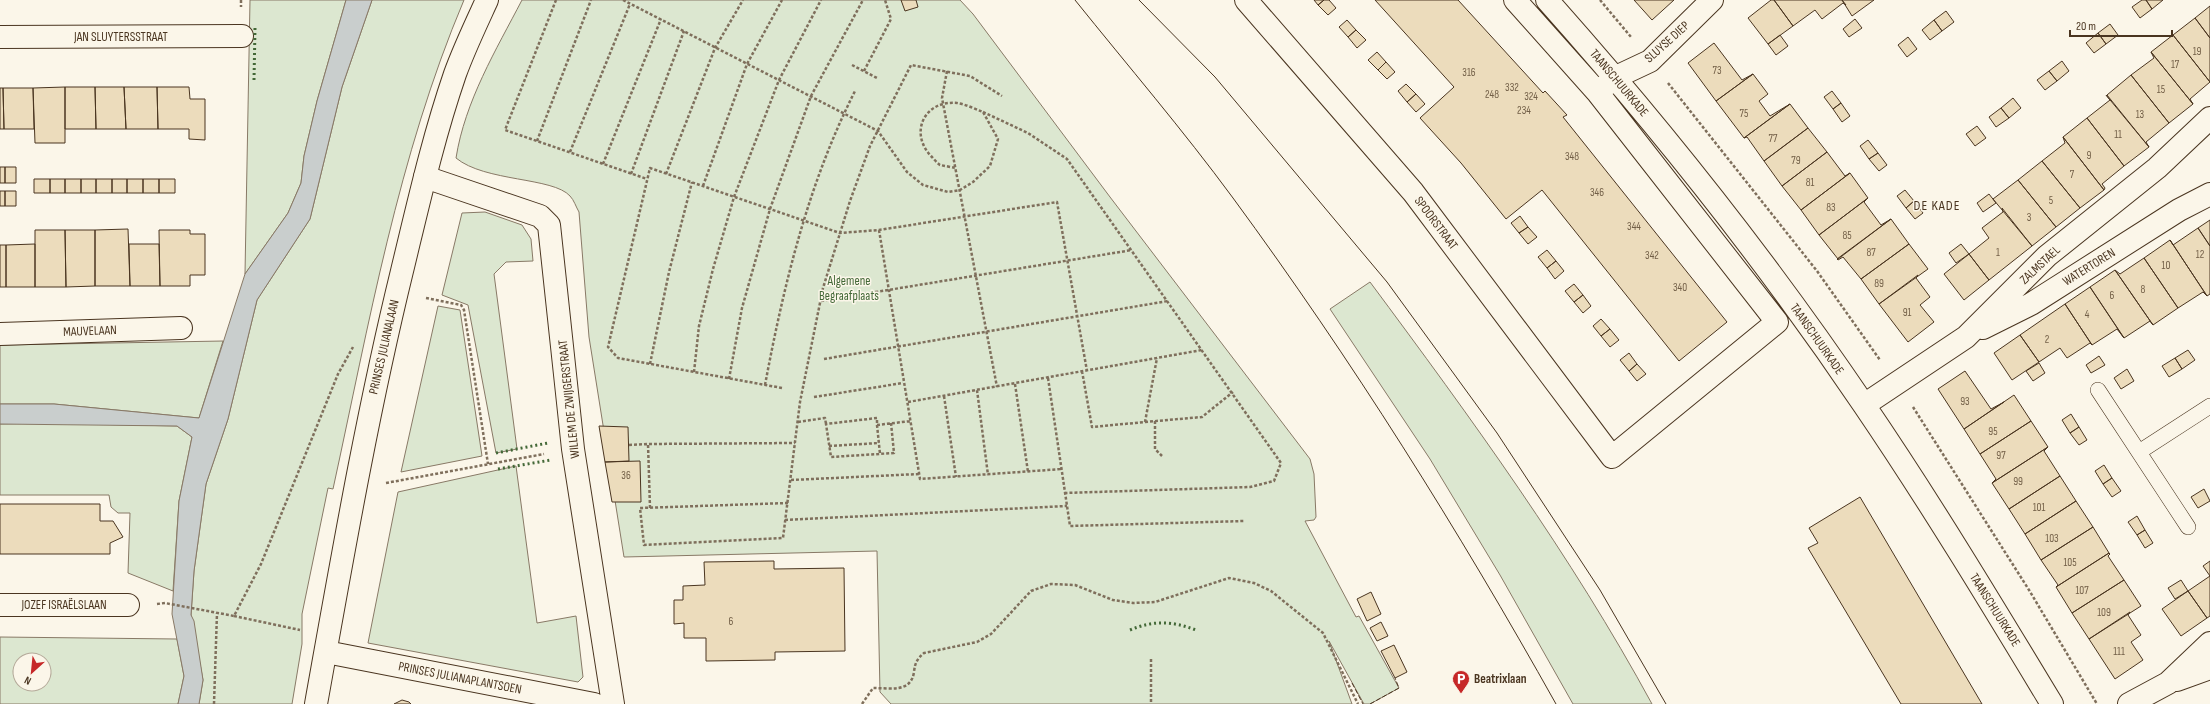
<svg xmlns="http://www.w3.org/2000/svg" width="2210" height="704" font-family="'Sofia Sans Condensed',sans-serif">
  <style>
    .green { fill: #dce7d0; stroke: #887966; fill-rule: evenodd }
    .water { fill: #c9cecd; stroke: #887966 }
    .building { fill: #ecdcbc; stroke: #4a3520 }
    .lines { fill: none; stroke-linecap: round; stroke-linejoin: round }
    .service-casing { stroke: #4a3520; stroke-width: 16 }
    .minor-casing { stroke: #4a3520; stroke-width: 24 }
    .tertiary-casing { stroke: #4a3520; stroke-width: 24 }
    .path { stroke: #7f6f5c; stroke-width: 2.5; stroke-dasharray: 3 2; stroke-linecap: butt }
    .service { stroke: #fbf6e9; stroke-width: 15 }
    .minor { stroke: #fbf6e9; stroke-width: 22 }
    .tertiary { stroke: #fbf6e9; stroke-width: 22 }
    .tram { stroke: #4a3520; stroke-width: 1 }
    .hedge { stroke: #436837; stroke-width: 3; stroke-dasharray: 2 3; stroke-linecap: butt }
    .fence { stroke: #4a3520; stroke-width: 1; stroke-dasharray: 5 2; stroke-linecap: butt }
    .labels { text-anchor: middle; dominant-baseline: central; stroke-width: 3; stroke-linejoin: round; paint-order: stroke }
    .number-label { font-size: 11px; fill: #725f47 }
    .street-label { font-size: 13px; fill: #4a3520; stroke: #fbf6e9 }
    .park-label { font-size: 13px; fill: #436837; stroke: #fbf6e9 }
    .poi-label { font-size: 13px; font-weight: bold; fill: #4a3520; stroke: #fbf6e9; text-anchor: start }
    .neighbourhood-label { font-size: 14px; letter-spacing: 1px; fill: #4a3520; stroke: #fbf6e9 }
  </style>
  <rect width="100%" height="100%" fill="#fbf6e9"/>
  <!-- green -->
  <path class="green" d="M250,0h96l-29,101 -13,55 -3,27 -13,30 -43,61z
    M372,0h92c-66,156 -95,324 -131,489l-5,-1 -26,126v30l-10,60h-93l4,-24 -12,-65 3,-44 12,-87 22,-65 29,-119 53,-81 32,-132z
    M522,0h438l13,14 137,183 200,262 4,15 2,43 -2,3 -9,1 51,96 3,-1 40,72 -29,16h-6l-35,-63 23,63h-461l-11,-12 -3,-141 -253,6 -35,-220 -10,-125c-3,-5 -5,-12 -9,-16 -17,-19 -85,-14 -114,-38 9,-57 40,-108 66,-158z
    M485,212l37,13 9,14 2,22 -27,1 -12,12 23,175 -21,4 -28,-148 -26,-10 20,-82z
    M1370,282c101,136 201,273 282,422h-79l-73,-129 -70,-116 -100,-150z
    M438,306l22,4 22,146 -81,16z
    M223,341l-24,77 -145,-14h-54v-59z
    M44,423l133,3 15,11 -13,64 -6,90 -45,-18 2,-60h-12l-7,-6 -2,-12h-109v-71z
    M516,466l21,157 39,-7 7,61 -5,5 -210,-39 30,-151z
    M0,637l177,2 7,37 -6,28h-178zM20,660h24v24h-24z"/>
  <!-- water -->
  <path class="water" d="M346,0h26l-30,87 -32,132 -53,81 -29,119 -22,65 -12,87 -3,44 3,6 9,59 -4,24h-21l6,-28 -12,-62 7,-113 13,-64 -15,-11 -177,-2v-20h54l145,14 46,-144 43,-61 13,-30 3,-27 13,-55z"/>
  <!-- building -->
  <path class="building" d="M901,0h15l2,7 -13,4z
    M1314,0h10l-6,5z
    M1324,0h5l7,8 -8,7 -10,-10z
    M1375,0h83l85,93 2,-2 22,24 -4,2 164,205 -48,39 -137,-171 -36,29 -45,-56 -41,-45 34,-31z
    M1634,0h40l-22,20z
    M1771,0h3l19,26 -25,18 -20,-26z
    M1774,0h68l4,5 -3,-2 -21,16 -7,-9 -22,16z
    M1842,0h32l-22,16z
    M2142,0h4l6,9 -12,9 -8,-11z
    M2146,0h17l-11,9z
    M2210,6v32l-15,-20z
    M1946,11l8,11 -12,9 -8,-11z
    M2195,18l15,20v44l-37,-47z
    M1855,19l7,9 -13,9 -6,-8z
    M1347,20l9,10 -8,7 -9,-10z
    M1934,20l8,11 -12,9 -8,-10z
    M2110,24l8,11 -12,9 -8,-11z
    M1356,30l10,10 -9,8 -9,-11z
    M2098,33l8,11 -12,9 -8,-10z
    M1780,35l8,11 -12,9 -8,-11z
    M2173,35l37,47 -20,17 3,5 -42,-52z
    M1908,37l9,12 -10,8 -9,-12z
    M1714,43l28,37 11,-6 -37,27 -28,-38z
    M1377,52l9,10 -8,8 -10,-10z
    M2151,52l42,52 -24,19 -38,-48 23,-17z
    M2062,61l7,10 -12,10 -8,-10z
    M1386,62l9,10 -8,7 -9,-9z
    M2049,71l8,10 -12,9 -8,-10z
    M1753,74l15,20 -9,7 11,15 20,-12 -46,34 -28,-37z
    M2131,75l38,48 -23,19 3,5 -42,-52z
    M1406,84l10,10 -9,8 -9,-11z
    M65,87h30l1,42h-31z
    M65,87v56h-30l-2,-55z
    M95,87h29l2,42h-30z
    M124,87h33l1,42h-32z
    M157,87h32l1,12h15v41l-16,-1v-10h-31z
    M0,88h3l1,41h-4z
    M3,88h30l1,41h-30z
    M1832,91l9,12 -8,6 -9,-12z
    M1416,94l9,10 -9,8 -9,-10z
    M2106,95l43,52 -25,19 -37,-48 23,-18z
    M2013,98l8,10 -12,10 -8,-10z
    M1841,103l9,13 -8,6 -9,-13z
    M1790,104l18,24 -44,33 -17,-24 -3,1z
    M2001,108l8,10 -13,9 -7,-10z
    M2087,118l37,48 -22,18 3,4 -1,2 -41,-53z
    M1977,126l9,12 -11,8 -9,-12z
    M1808,128l19,24 -45,34 -18,-25z
    M2063,137l41,53 -24,18 -38,-47 23,-18z
    M1868,140l10,13 -9,6 -9,-13z
    M1827,152l18,24 5,-3 -49,37 -19,-24z
    M1878,153l9,12 -8,6 -10,-12z
    M2042,161l38,47 -24,19 -38,-47z
    M0,167h5v16h-5z
    M5,167h11v16h-11z
    M1850,173l18,25 -49,37 -18,-25z
    M34,179h16v14h-16z
    M50,179h15v14h-15z
    M65,179h16v14h-16z
    M81,179h15v14h-15z
    M96,179h16v14h-16z
    M112,179h15v14h-15z
    M127,179h16v14h-16z
    M143,179h16v14h-16z
    M159,179h16v14h-16z
    M2018,180l38,47 -24,19 -39,-47z
    M1905,190l9,11 -8,7 -9,-12z
    M0,191h5v15h-5z
    M5,191h11v15h-11z
    M1989,194l7,9 -13,9 -6,-9z
    M1868,198l-4,4 17,23 10,-6 -53,40 -19,-24z
    M1914,201l9,12 -8,6 -9,-11z
    M2002,208l30,38 -43,34 -20,-26 20,-16 -7,-10 21,-16z
    M1520,216l8,11 -9,6 -8,-10z
    M1891,219l18,25 -48,35 -18,-22 -5,3 -1,-1z
    M2210,220v26l-12,-18z
    M1528,227l9,10 -9,7 -9,-11z
    M2198,228l12,18v48l-3,2 -37,-56 3,5z
    M128,229l2,57h-35v-56z
    M35,230h30l1,57h-31z
    M65,230h30v56l-29,1z
    M159,230h31v4h15v41h-15v11h-30z
    M2170,240l37,56 -4,-4 -25,16 -34,-50z
    M35,244v43h-29v-42z
    M129,244h30l1,42h-30z
    M1909,244l19,25 -49,35 -18,-25z
    M1961,244l8,10 -13,9 -7,-10z
    M0,245h6v42h-6z
    M1547,250l9,11 -9,7 -9,-11z
    M1969,254l20,26 -25,20 -20,-26z
    M2144,258l34,50 -25,17 -38,-55 5,4z
    M1556,261l8,10 -9,8 -8,-11z
    M2115,270l38,55 -3,-4 -26,17 -34,-51z
    M1918,275l-2,3 14,19 -10,8 14,17 -26,20 -29,-38z
    M1574,284l9,11 -9,7 -9,-11z
    M2090,287l34,51 -7,-9 -25,16 -27,-41z
    M1583,295l8,11 -8,7 -9,-11z
    M2065,304l27,41 -2,-2 -23,15 -7,-10 -21,14 -19,-27z
    M1601,319l9,10 -9,7 -8,-10z
    M1610,329l9,11 -9,7 -9,-11z
    M2020,335l19,27 -27,18 -18,-27z
    M2188,350l7,10 -13,9 -7,-11z
    M1629,353l8,11 -8,7 -9,-11z
    M2099,356l6,9 -14,8 -5,-8z
    M2175,358l7,11 -13,8 -7,-11z
    M2039,363l6,10 -12,8 -7,-10z
    M1637,364l9,10 -9,7 -8,-10z
    M2127,369l7,12 -13,8 -7,-11z
    M1965,371l26,38 13,-7 -40,27 -26,-40z
    M2014,395l17,26 -51,33 -16,-25z
    M2071,414l8,13 -9,6 -8,-13z
    M2031,421l17,26 -56,36 4,-4 -16,-25z
    M599,426l29,1 1,34 -24,1z
    M2079,427l8,13 -8,5 -9,-12z
    M2048,447l-4,4 16,25 -51,33 -17,-26z
    M640,461l1,41h-29l-7,-40z
    M2104,465l8,13 -9,6 -8,-13z
    M2060,476l16,25 -51,33 -16,-25z
    M2112,478l9,13 -9,6 -9,-13z
    M2204,489l6,12 -12,7 -7,-11z
    M1860,497l122,207h-81l-93,-156 10,-5 -9,-15z
    M2076,501l17,26 -52,33 -16,-26z
    M0,504h100v17h13l10,16 -13,6v11h-110z
    M2137,516l8,14 -8,5 -9,-13z
    M2093,527l16,26 -53,34 2,-2 -17,-25z
    M2145,530l8,13 -8,5 -8,-13z
    M2109,553l1,1 -2,2 16,24 -52,33 -16,-26z
    M774,561v8l70,-1 1,83 -70,1v8l-69,1v-23h-22v-15l-10,1v-24h9v-14l22,-1 -1,-23z
    M2210,561v15l-7,-10z
    M2210,576v40l-3,2 -19,-27z
    M2124,580l17,26 -52,33 -17,-26z
    M2181,580l7,11 -13,8 -7,-11z
    M2188,591l19,27 -26,18 -19,-27z
    M1371,592l10,22 -14,7 -10,-22z
    M2130,612l-2,3 13,20 -10,7 12,18 -28,19 -26,-40z
    M1381,622l7,14 -11,5 -7,-13z
    M1394,645l13,27 -12,6 -14,-27z
    M402,700l7,2 2,2h-17z"/>
  <g class="lines">
    <defs>
      <path id="service" d="M2098,390l90,137
        M2139,452l71,-46"/>
      <path id="minor" d="M1246,0l167,192 199,265 165,-135 -179,-229 -83,-93
        M1547,0c114,128 221,263 317,405 66,97 127,198 188,299
        M0,37l242,-1
        M1605,86l11,-9 34,-16 62,-61
        M425,177l115,39 9,9 24,224 40,255
        M1983,328l48,-24 148,-94 31,-16
        M0,334l181,-6
        M1864,405l102,-68 81,-81 110,-88 53,-50
        M0,605h128
        M326,652l268,52
        M2177,680l33,-12
        M2129,704l39,-21 42,-40"/>
      <path id="tertiary" d="M316,704c26,-145 51,-290 86,-433 16,-66 31,-133 53,-197 9,-25 21,-50 32,-74"/>
    </defs>
    <!-- service casing -->
    <use href="#service" class="service-casing"/>
    <!-- minor casing -->
    <use href="#minor" class="minor-casing"/>
    <!-- tertiary casing -->
    <use href="#tertiary" class="tertiary-casing"/>
    <!-- path -->
    <path class="path" d="M241,0v7
      M556,0l-51,130 142,49
      M623,0l255,131 29,41 16,13 25,7 12,-2 13,-8 17,-16 8,-27 -15,-27c-8,-3 -18,-8 -26,-9 -33,-3 -48,30 -26,53 3,3 6,7 9,9 5,1 11,2 15,3
      M1600,0l31,37
      M852,65l25,13
      M864,71l27,-52 -6,-19
      M947,71l-5,27 55,289
      M1668,83l149,188 63,89
      M983,112l45,21 39,26 214,304 -7,18 -24,6 -185,6
      M537,141l54,-141
      M570,152l60,-148
      M603,164l58,-145
      M631,174l53,-143
      M666,174l49,-126 28,-48
      M703,186l44,-122 35,-64
      M879,230l41,249 142,-10
      M426,298l35,7 3,5 24,154
      M821,301l311,-51
      M824,359l344,-58
      M650,364l19,-92 23,-90
      M1082,371l10,56 53,-5 12,-64
      M694,372l5,-46 14,-57 21,-72 45,-117 42,-80
      M1048,378l22,148 174,-5
      M729,379l13,-71 28,-99 41,-113 52,-96
      M1015,384l13,88
      M765,385c19,-101 43,-201 90,-294
      M782,388l-164,-30 -10,-11 42,-179 190,65 39,-3 178,-28 30,169
      M977,390l11,85
      M944,396l12,81
      M814,397l89,-14
      M908,402l294,-52
      M1913,407l116,183 68,114
      M1155,421v28l7,7
      M798,422l27,-4 1,6
      M1145,422l57,-5 31,-25
      M891,423l3,30 -63,4 -5,-33 51,-6v7l34,-4
      M877,425l3,29
      M629,445l19,-1
      M829,446l50,-3
      M791,480l128,-6
      M386,483l158,-29
      M788,503l-148,5 4,37 139,-7 17,-136 23,-114 27,-87 20,-55 41,-81 59,11 32,20
      M650,508l-2,-64 147,-1
      M785,520l282,-14
      M157,604l8,-1 69,13 27,-52 77,-190 15,-27
      M234,616l66,14
      M1151,659v45
      M214,704l3,-91
      M862,704l11,-16c17,0 38,5 41,-16 1,-9 3,-13 10,-19l53,-11 14,-8 40,-43 20,-7 24,1 38,15 20,3 22,-1 74,-24 25,5 17,8 52,42 35,71"/>
    <!-- service -->
    <use href="#service" class="service"/>
    <!-- minor -->
    <use href="#minor" class="minor"/>
    <!-- tertiary -->
    <use href="#tertiary" class="tertiary"/>
    <!-- tram -->
    <path class="tram" d="M1075,0c53,66 108,130 158,198 119,162 225,331 323,506
      M1139,0l76,77 172,205 110,151 103,157 66,114"/>
    <!-- hedge -->
    <path class="hedge" d="M254,80l1,-52
      M496,453l52,-10
      M498,469l53,-9
      M1130,630c24,-10 42,-9 66,0"/>
    <!-- fence -->
    <path class="fence" d="M1352,683l11,21
      M1370,704l29,-16 -4,-10"/>
  </g>
  <!-- icons -->
  <defs>
    <symbol id="parking-pin" viewBox="-11 -11 22 30"><path d="M0 17L-7.5 6A9.5 9.5 0 1 1 7.5 6Z" fill="#c62828" stroke="#fbf6e9"/><path d="M-3.5-5.5H1a3.5 3.5 0 0 1 0 7H-1V5.5H-3.5ZM-1-3.4V-.6H.8a1.4 1.4 0 0 0 0-2.8Z" fill="#fff"/></symbol>
  </defs>
  <g fill-rule="evenodd">
    <use href="#parking-pin" x="1451" y="669" width="20" height="27"/>
  </g>
  <g class="labels">
    <!-- number labels -->
    <g class="number-label">
      <text x="2197" y="51">19</text>
      <text x="2175" y="64">17</text>
      <text x="1717" y="70">73</text>
      <text x="1469" y="72">316</text>
      <text x="1512" y="87">332</text>
      <text x="2161" y="89">15</text>
      <text x="1492" y="94">248</text>
      <text x="1531" y="96">324</text>
      <text x="1524" y="110">234</text>
      <text x="1744" y="113">75</text>
      <text x="2140" y="114">13</text>
      <text x="2118" y="134">11</text>
      <text x="1773" y="138">77</text>
      <text x="2089" y="155">9</text>
      <text x="1572" y="156">348</text>
      <text x="1796" y="160">79</text>
      <text x="2072" y="174">7</text>
      <text x="1810" y="182">81</text>
      <text x="1597" y="192">346</text>
      <text x="2051" y="200">5</text>
      <text x="1831" y="207">83</text>
      <text x="2029" y="217">3</text>
      <text x="1634" y="226">344</text>
      <text x="1847" y="235">85</text>
      <text x="1871" y="252">87</text>
      <text x="1998" y="252">1</text>
      <text x="2200" y="254">12</text>
      <text x="1652" y="255">342</text>
      <text x="2166" y="265">10</text>
      <text x="1879" y="283">89</text>
      <text x="1680" y="287">340</text>
      <text x="2143" y="289">8</text>
      <text x="2112" y="295">6</text>
      <text x="1907" y="312">91</text>
      <text x="2087" y="314">4</text>
      <text x="2047" y="339">2</text>
      <text x="1965" y="401">93</text>
      <text x="1993" y="431">95</text>
      <text x="2001" y="455">97</text>
      <text x="626" y="475">36</text>
      <text x="2018" y="481">99</text>
      <text x="2039" y="507">101</text>
      <text x="2052" y="538">103</text>
      <text x="2070" y="562">105</text>
      <text x="2082" y="590">107</text>
      <text x="2104" y="612">109</text>
      <text x="731" y="621">6</text>
      <text x="2119" y="651">111</text>
    </g>
    <!-- street labels -->
    <g class="street-label">
      <text x="121" y="37">JAN SLUYTERSSTRAAT</text>
      <text transform="translate(1667 42) rotate(-42)">SLUYSE DIEP</text>
      <text transform="translate(1619 83) rotate(50)">TAANSCHUURKADE</text>
      <text transform="translate(1436 223) rotate(53)">SPOORSTRAAT</text>
      <text transform="translate(2040 265) rotate(-43)">ZALMSTAEL</text>
      <text transform="translate(2089 267) rotate(-32)">WATERTOREN</text>
      <text transform="translate(90 331) rotate(-2)">MAUVELAAN</text>
      <text transform="translate(1817 339) rotate(55)">TAANSCHUURKADE</text>
      <text transform="translate(384 347) rotate(-77)">PRINSES JULIANALAAN</text>
      <text transform="translate(569 399) rotate(-96)">WILLEM DE ZWIJGERSTRAAT</text>
      <text x="64" y="605">JOZEF ISRAËLSLAAN</text>
      <text transform="translate(1995 610) rotate(58)">TAANSCHUURKADE</text>
      <text transform="translate(460 678) rotate(11)">PRINSES JULIANAPLANTSOEN</text>
    </g>
    <!-- park labels -->
    <g class="park-label">
      <text x="849" y="281">Algemene<tspan x="849" dy="15">Begraafplaats</tspan></text>
    </g>
    <!-- poi labels -->
    <g class="poi-label">
      <text x="1474" y="679">Beatrixlaan</text>
    </g>
    <!-- neighbourhood labels -->
    <g class="neighbourhood-label">
      <text x="1937" y="205">DE KADE</text>
    </g>
  </g>
  <!-- north arrow -->
  <g transform="translate(32 672) rotate(207)"><circle r="19" fill="#fbf6e9" stroke="#b4a999"/>
  <path d="M0-3L7 15L0 10L-7 15Z" fill="#c62828"/>
  <text y="-6" font-size="11" font-weight="bold" text-anchor="middle" fill="#4a3520">N</text>
  </g>
  <!-- scale -->
  <path d="M2070 30v6h102v-6" fill="none" stroke="#4a3520" stroke-width="2"/>
  <text x="2076" y="30" font-size="12" fill="#4a3520" stroke="#fbf6e9" stroke-width="3" paint-order="stroke">20 m</text>
</svg>
